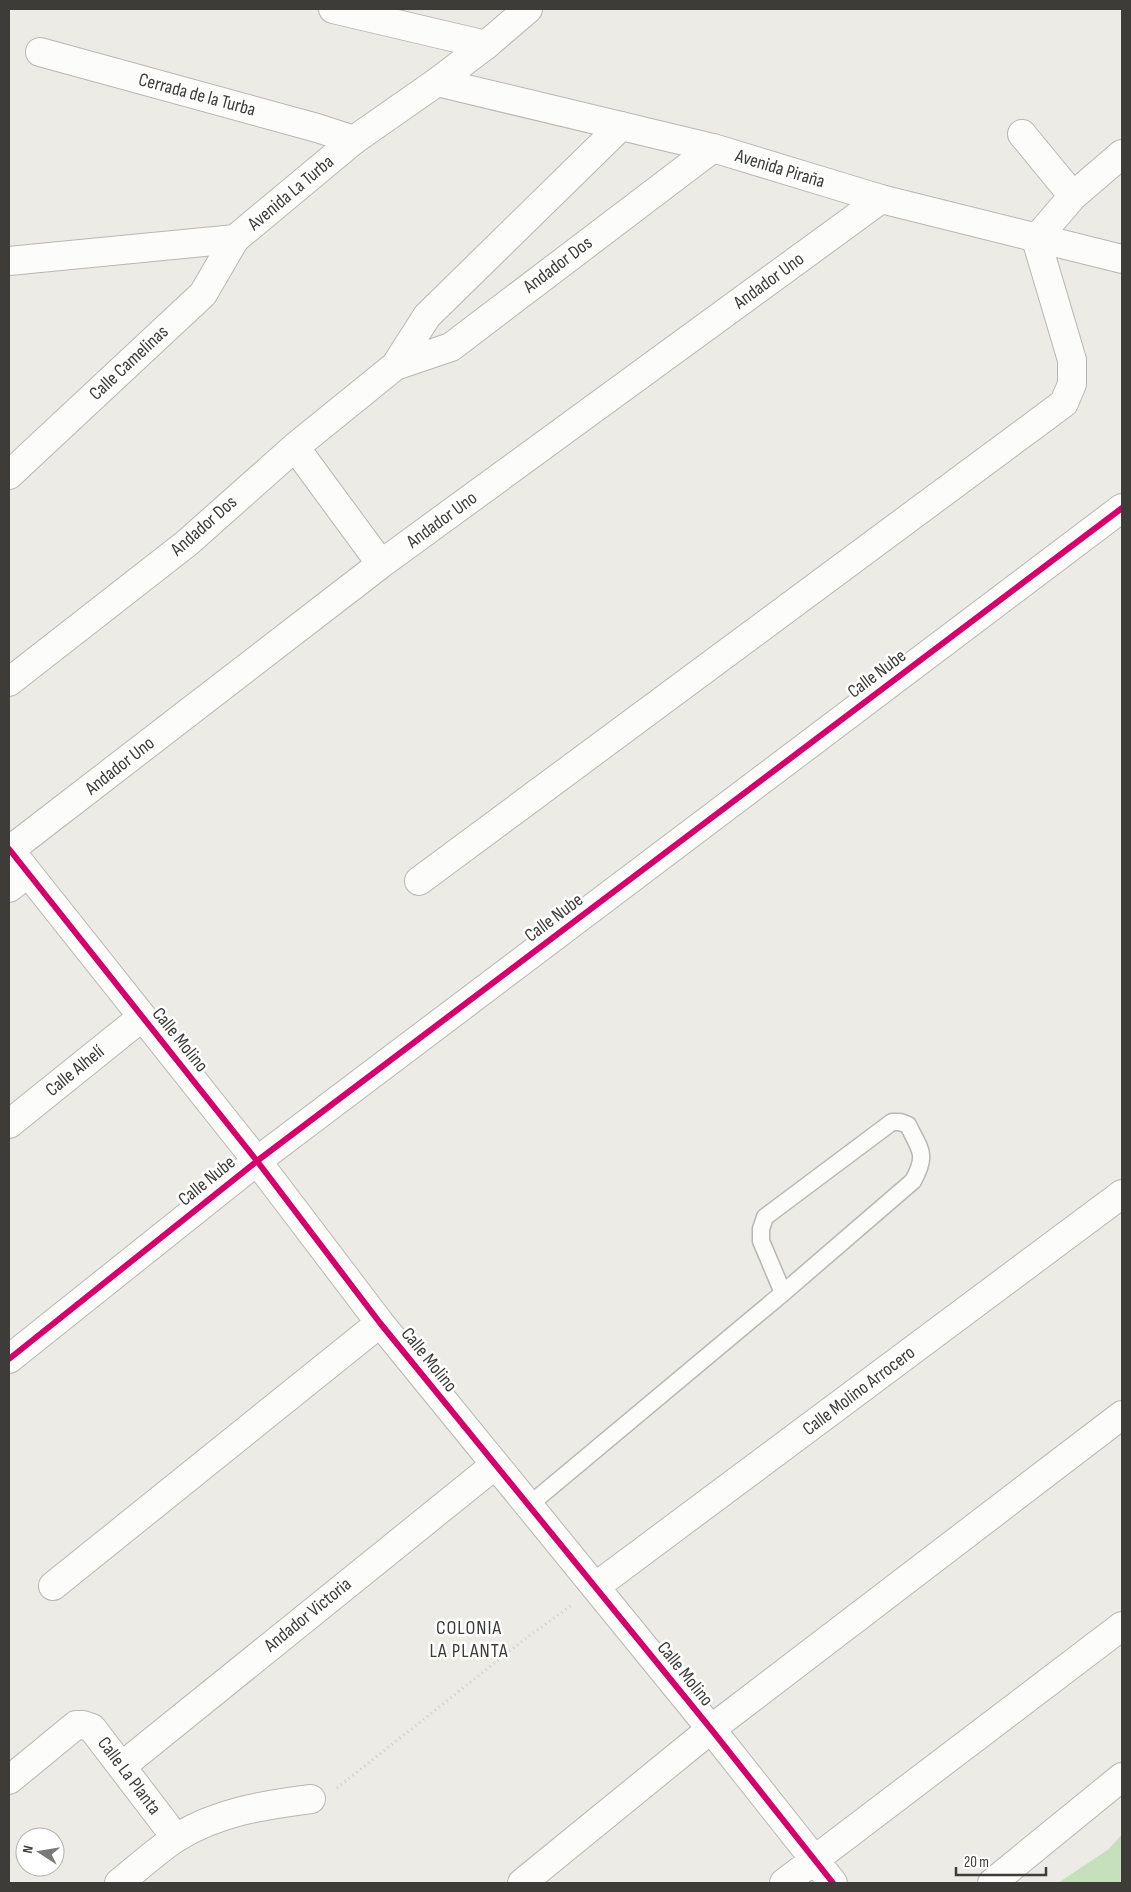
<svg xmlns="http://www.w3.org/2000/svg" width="1131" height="1892" font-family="'Sofia Sans Condensed',sans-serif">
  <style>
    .green { fill: #c6e0bc }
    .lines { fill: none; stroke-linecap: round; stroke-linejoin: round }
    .lane-casing { stroke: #b8b7b3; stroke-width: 19 }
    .street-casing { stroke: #b8b7b3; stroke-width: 30 }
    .secondary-casing { stroke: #b8b7b3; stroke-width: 30 }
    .path { stroke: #cccbc9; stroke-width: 3; stroke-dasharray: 1 4; stroke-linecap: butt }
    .lane { stroke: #fcfcfb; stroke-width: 16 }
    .street { stroke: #fcfcfb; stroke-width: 28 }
    .secondary { stroke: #fcfcfb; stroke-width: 28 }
    .cycleway-casing { stroke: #fff; stroke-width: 9 }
    .cycleway { stroke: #d6006c; stroke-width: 6 }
    .labels { text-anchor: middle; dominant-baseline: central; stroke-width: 5; stroke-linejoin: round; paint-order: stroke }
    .street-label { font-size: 19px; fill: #3d3c39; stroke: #fff }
    .neighbourhood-label { font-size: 20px; letter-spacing: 1px; fill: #3d3c39; stroke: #fff }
  </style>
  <rect width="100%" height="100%" fill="#ecebe6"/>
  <!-- green -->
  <path class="green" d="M1122,1834v49h-64l51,-34z"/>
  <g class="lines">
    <defs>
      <path id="lane" d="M528,1506l255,-213 130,-112c15,-27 7,-31 -5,-56l-8,-3h-8l-127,95 -4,12v12l22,52"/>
      <path id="street" d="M333,9l153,36
        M40,52l277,76 37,12
        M1022,134l51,62
        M395,366l56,-19 262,-199
        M295,447l86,117
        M9,475l194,-181 32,-55
        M9,682l178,-139 108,-96 100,-81 32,-50 194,-190
        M9,849l248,312 123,162 331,406 122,154
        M10,850l371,-286 500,-365
        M419,881l645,-478 8,-19v-24l-36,-121 37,-43 49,-42
        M9,888l19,-15
        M9,1124l133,-107
        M9,1359l248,-198 865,-653
        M53,1586l327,-263
        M595,1587l527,-393
        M122,1766l373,-301
        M9,1780l67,-55h7l9,3 84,110
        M119,1883c19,-15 37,-32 57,-45 41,-26 88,-33 135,-39
        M522,1883l189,-154 411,-314
        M784,1883l338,-257"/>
      <path id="secondary" d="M437,82l276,66 168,51 241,60
        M9,261l226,-22 119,-99 83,-58 49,-37 42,-36
        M992,1883l130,-106"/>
    </defs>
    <!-- lane casing -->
    <use href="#lane" class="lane-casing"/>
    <!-- street casing -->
    <use href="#street" class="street-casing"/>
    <!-- secondary casing -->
    <use href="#secondary" class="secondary-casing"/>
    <!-- path -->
    <path class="path" d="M337,1788l184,-146 52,-38"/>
    <!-- lane -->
    <use href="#lane" class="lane"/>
    <!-- street -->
    <use href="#street" class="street"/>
    <!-- secondary -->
    <use href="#secondary" class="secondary"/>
    <defs>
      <path id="cycleway" d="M9,849l248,312 123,162 331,406 122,154
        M9,1359l248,-198 865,-653"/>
    </defs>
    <!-- cycleway casing -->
    <use href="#cycleway" class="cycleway-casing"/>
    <!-- cycleway -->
    <use href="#cycleway" class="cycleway"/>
  </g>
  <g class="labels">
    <!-- street labels -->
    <g class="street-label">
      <text transform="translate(197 95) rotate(15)">Cerrada de la Turba</text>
      <text transform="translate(780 169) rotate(17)">Avenida Piraña</text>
      <text transform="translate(291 193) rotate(-40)">Avenida La Turba</text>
      <text transform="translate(558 265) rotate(-37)">Andador Dos</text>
      <text transform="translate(769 281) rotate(-36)">Andador Uno</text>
      <text transform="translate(129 363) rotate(-43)">Calle Camelinas</text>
      <text transform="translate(442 520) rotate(-36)">Andador Uno</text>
      <text transform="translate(204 526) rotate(-41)">Andador Dos</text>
      <text transform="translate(877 674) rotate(-37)">Calle Nube</text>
      <text transform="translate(120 766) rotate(-38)">Andador Uno</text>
      <text transform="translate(554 918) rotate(-37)">Calle Nube</text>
      <text transform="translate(180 1040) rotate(51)">Calle Molino</text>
      <text transform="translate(75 1071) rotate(-39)">Calle Alhelí</text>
      <text transform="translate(207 1181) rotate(-39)">Calle Nube</text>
      <text transform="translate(429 1360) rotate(51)">Calle Molino</text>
      <text transform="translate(859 1391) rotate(-37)">Calle Molino Arrocero</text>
      <text transform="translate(308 1615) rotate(-39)">Andador Victoria</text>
      <text transform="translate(685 1674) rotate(51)">Calle Molino</text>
      <text transform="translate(129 1776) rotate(53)">Calle La Planta</text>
    </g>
    <!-- neighbourhood labels -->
    <g class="neighbourhood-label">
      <text x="469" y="1628">COLONIA<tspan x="469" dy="23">LA PLANTA</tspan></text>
    </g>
  </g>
  <!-- border -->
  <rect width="1131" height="1892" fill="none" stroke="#3d3c39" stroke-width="20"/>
  <!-- north arrow -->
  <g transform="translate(40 1852) rotate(282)"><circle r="24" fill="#ffffff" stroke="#b1b1b0"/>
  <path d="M0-4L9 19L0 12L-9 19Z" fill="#7a7976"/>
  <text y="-8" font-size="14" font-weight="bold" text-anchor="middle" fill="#3d3c39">N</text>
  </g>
  <!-- scale -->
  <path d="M956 1867v8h90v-8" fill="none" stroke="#3d3c39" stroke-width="2.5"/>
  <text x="964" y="1867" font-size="15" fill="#3d3c39" stroke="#ffffff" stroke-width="4" paint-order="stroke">20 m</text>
</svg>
